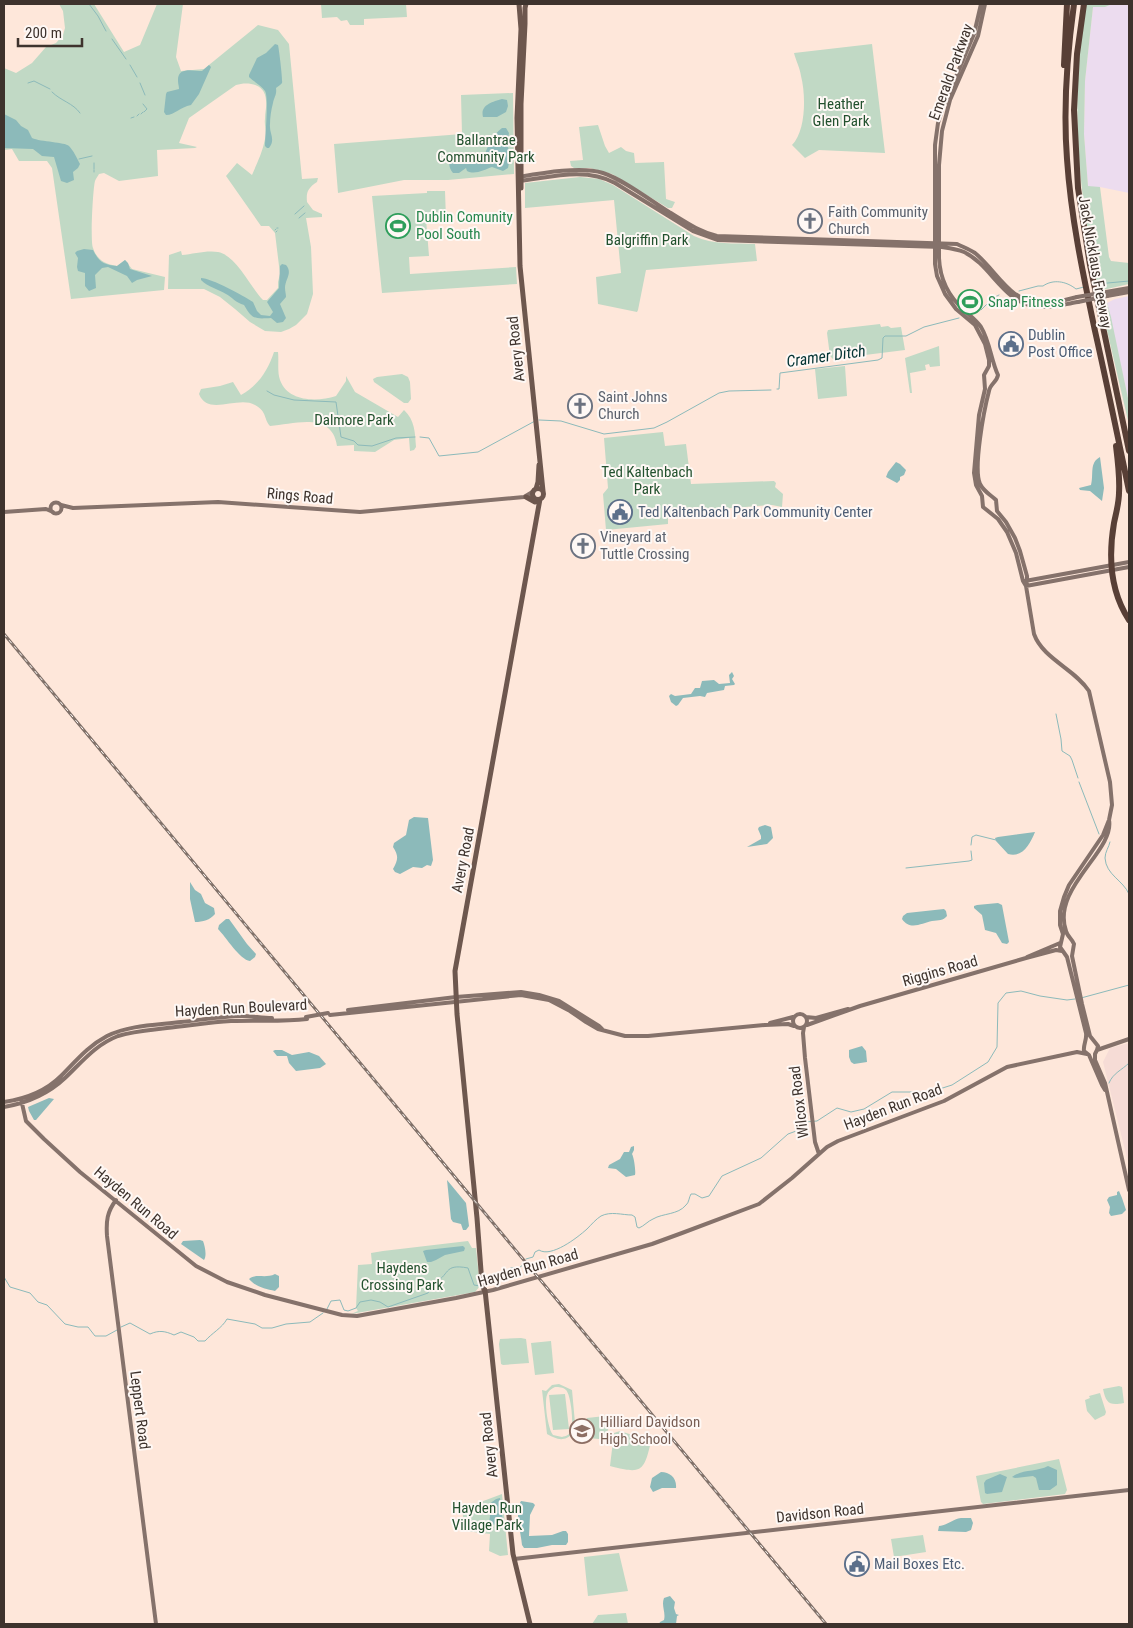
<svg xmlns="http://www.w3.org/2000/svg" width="1133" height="1628" font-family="'Roboto Condensed',sans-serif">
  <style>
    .commercial { fill: #ecdcef }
    .industrial { fill: #f6dcd6 }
    .green { fill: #c1d9c5; fill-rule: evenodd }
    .water { fill: #8cbaba }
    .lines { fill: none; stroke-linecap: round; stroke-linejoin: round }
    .stream { stroke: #8cbaba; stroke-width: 1 }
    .secondary { stroke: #85726b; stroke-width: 4 }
    .primary { stroke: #6d574e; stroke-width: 5 }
    .motorway { stroke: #583f36; stroke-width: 6 }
    .rail-casing { stroke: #807169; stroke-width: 3 }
    .rail { stroke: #fef8f5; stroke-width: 1; stroke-dasharray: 4; stroke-linecap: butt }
    .secondary-bridge { stroke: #85726b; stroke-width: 4 }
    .labels { text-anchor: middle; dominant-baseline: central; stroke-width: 4; stroke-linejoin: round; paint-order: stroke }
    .street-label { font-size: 15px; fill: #3e332d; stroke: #fef8f5 }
    .park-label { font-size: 15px; fill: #22512e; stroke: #fef8f5 }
    .worship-label { font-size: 15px; fill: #5b616d; stroke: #fef8f5; text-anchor: start }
    .leisure-label { font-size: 15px; fill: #27864d; stroke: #fef8f5; text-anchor: start }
    .service-label { font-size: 15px; fill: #4e5e75; stroke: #fef8f5; text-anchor: start }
    .education-label { font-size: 15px; fill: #785e54; stroke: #fef8f5; text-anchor: start }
    .water-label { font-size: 16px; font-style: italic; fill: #033333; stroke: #fef8f5 }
  </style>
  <rect width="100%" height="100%" fill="#fee7da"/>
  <!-- commercial -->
  <path class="commercial" d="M1112,4h17v189l-29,-6h-12l-4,-53 1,-53 8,-74h11z
    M1129,296v107l-22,-100 8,-4z"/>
  <!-- industrial -->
  <path class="industrial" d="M1129,1043v123l-26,-104 7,-14z"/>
  <!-- green -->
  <path class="green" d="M59,4h35l30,48 16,-7 17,-41h26l-7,53 5,14 23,-2 54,-44 20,5 11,14 13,135 16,-1 -1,4c-9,6 -11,10 -10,20l6,8 9,4v3l-16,1 5,29 2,47 -6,20 -11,11 -7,4 -8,3 -16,-1 -15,-9 -15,-13 -15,-12 -16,-8h-36l1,-34 12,-4 1,4c11,-1 25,-5 36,-3 18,3 33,36 45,48h4l11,-12v-6l2,-8 -5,-41 -6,-7h-8l-35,-50 11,-13 15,12c5,-12 11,-24 13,-36 2,-7 -1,-14 0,-20 0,-7 2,-13 1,-19 -1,-16 -18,-19 -30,-15l-47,33 -10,25 18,4 -2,1 -38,2 1,26 -39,5 -15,-8 -5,1c-1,2 -3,4 -4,7 -2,7 -5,60 -2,67 4,12 12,16 24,18l8,-6 7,9 33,8 -1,13 -93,9 -19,-131 -5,-7h-28l-7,-12 -8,1v-82l12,5 16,-10 14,-16 10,-4 7,-8 2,-7 -2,-17z
    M321,4h85l1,13 -43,2v6h-14l-3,-5 -6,1 -4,-4 -15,1z
    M1086,4h26l-7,3h-12l-8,74 -1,53 4,52 12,1 9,70 2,4 18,2v21l-31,7c-19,-96 -29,-190 -12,-287z
    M872,44l13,109 -66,-3 -14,8 -13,-13c14,-14 14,-50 9,-69 -1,-8 -5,-15 -7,-23z
    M513,93l1,81 -66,6h-44l-66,13 -4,-49 128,-10 -1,-39z
    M598,125l7,21 4,7 12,-6 5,4 8,2 1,10 29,-1 2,37 9,3 -3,6h-4l-56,-34 -22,-6h-16l-3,-2 -1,-5 13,-1 -4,-33z
    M580,177l19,2 14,6 81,51c20,9 40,7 61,8l2,17 -111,9 -8,40 -1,2 -39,-8 -2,-27 25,-4 -7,-73 -89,8v-25z
    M427,191h18l1,28h-20l3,37 -20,1 1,17 106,-7 1,17 -135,9 -10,-97 55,-3z
    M1100,300h2l5,3 4,14 18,86v22z
    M880,324l1,3 7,-1 3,2 10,-1 4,23 -72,9 -3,-3 -3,-23 1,-3z
    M939,346l1,20 -10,1 -1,-3 -4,1 1,5 -16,3 2,20h-2l-5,-35z
    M274,352h4c1,8 -1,20 2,28 8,22 37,22 56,16l10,-15v-5l9,16 43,25 6,-7c11,10 11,23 12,37l-2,3 -4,1 -1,-13 -15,2 -19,12 -21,-1v-6l-17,1c-5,-35 -42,-22 -67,-20 -6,-6 -3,-15 -15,-21 -17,-10 -47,12 -56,-11l2,-5 19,-3 13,-4 8,13c17,-9 27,-25 33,-43z
    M845,366l2,30 -29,3 -3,-30z
    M402,374l6,3 2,5 1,17 -3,4h-4l-30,-21 -1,-3 4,-2z
    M663,432l2,14 21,-2 5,40 83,-3 2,2 -1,4 8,7 -1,13 -10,-2 -104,8v11l-62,6 -3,-36 5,-6 -4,-50z
    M468,1241l4,7h4l4,38 -5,6 -124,22 7,-3 -2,-3 2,-43 14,-1 -1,-11 12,-2z
    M521,1338l5,1 3,24 -26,2 -2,-1 -2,-20 1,-5z
    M551,1341l3,32 -19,2 -4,-32z
    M559,1384l13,6 4,44 -3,-1c-9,10 -17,6 -26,1l-5,-44 4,1 6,-6zM555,1387c4,0 8,0 11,3 5,5 8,34 5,40 -1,5 -5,6 -9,7l-9,-2c-5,-6 -9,-32 -6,-40 1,-4 4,-6 8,-8z
    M1119,1386l3,1 2,16c-15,3 -18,0 -21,-14z
    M1100,1393l6,19 -1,3 -10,5 -8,-9 -2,-11 5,-2 -1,-2z
    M565,1394l4,35 -16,1 -4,-35z
    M605,1416c7,9 4,18 -6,23l-11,-1 -2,-18 1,-2z
    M620,1431l31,10c-7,32 -10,33 -41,25l4,-33z
    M1059,1459l8,31 -2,4 -82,10 -2,-2 -5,-26z
    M502,1494l6,61 -8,1 -11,-5 1,-17 -25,-3 -3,-22z
    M923,1535l3,17 -32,5 -3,-18z
    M619,1553l9,38 -40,5 -4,-39z
    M626,1613l2,11h-36l6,-9z"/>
  <!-- water -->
  <path class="water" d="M275,44l3,1c1,4 5,36 4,38 -1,2 -4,3 -6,5 1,7 -2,9 -3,15 -2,7 -3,15 -3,21 -1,10 6,15 -1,24h-2l-2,-2c0,-10 4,-49 0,-55 -4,-6 -11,-9 -16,-14v-2l8,-17 9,-5z
    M209,65l2,2 -12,27 -8,11c-11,2 -16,10 -25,10l-2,-3 2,-18 1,-2 12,-3c0,-3 -1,-5 -1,-8 -1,-15 16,-10 24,-10z
    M502,99l5,1 1,6 -2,6 -9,5h-14c-3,-12 9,-15 19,-18z
    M4,114l12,6 5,6 7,4 4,8c9,4 33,4 37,8 4,4 8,12 11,18l-2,4 -5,4 1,8 -7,3 -6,-2 -7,-24 -12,-1 -9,-7 -29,-1z
    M502,128h4l3,5 -2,10 3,12 -2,3 1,5 -1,5 -5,3 -11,-4c-8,3 -17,8 -25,4l-1,-3 -7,5h-6c-9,-11 0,-18 12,-14l3,4 15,-4c4,-11 9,-24 19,-31z
    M84,249l9,1c6,12 11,15 24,16l8,-6 3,3 2,6 22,7 -15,4 -5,3 -5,-7 -19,-9 -6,1 -7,7 1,13 -7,3 -4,-5v-13l-7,-2 -1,-4 1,-9 -3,-5 2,-2z
    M282,264l4,1c7,8 -1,14 -1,23 0,3 1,6 1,9l-6,7 6,14 -3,4 -6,1 -6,-5c-17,1 -19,1 -27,-13 -8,-2 -12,-8 -18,-11 -8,-5 -18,-7 -25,-14v-2c10,0 43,18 52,24l4,9 4,4 9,1 3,-4 -6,-10 12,-14 1,-22z
    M1100,457l4,31 -2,13 -12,-10 -10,-1 -1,-2 12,-3c3,-11 -2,-22 9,-28z
    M896,462l4,2 6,6 -2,5 -4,2v3l-3,3 -11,-6 2,-5z
    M732,672l2,4 -2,3 3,5 -1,1 -9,1 -1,4 -17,3 -2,4 -5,-1 -17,2 -5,7 -2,1 -5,-4 -2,-6 2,-2 4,2 16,-2 4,-6h5l2,-7 12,-1 5,4 11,-1 -1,-8z
    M414,817l14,1 5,42 -2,6 -4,-1 -5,3 -9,-1 -13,7 -5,-2 -2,-3c5,-9 6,-13 0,-22l1,-4 12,-8 3,-15z
    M765,825l6,2 2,11 -6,6 -20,3 14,-8v-3l-3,-7 1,-2z
    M1035,832c-5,12 -12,26 -27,22l-12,-13 -1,-3 3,-1z
    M190,882l5,8 6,4 4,9 9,5 1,6c-5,6 -12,8 -20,8l-5,-23z
    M998,903l4,2 7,37 -2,2 -5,-1 -6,-10 -11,-3 -3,-15 -8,-7v-2l3,-1z
    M944,909l2,2 1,5c-4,5 -8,4 -15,5 -10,2 -22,10 -30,-2l1,-3 4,-3z
    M226,919h3l18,25 9,10 -1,3 -5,4c-10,-1 -24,-24 -32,-32l1,-4z
    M862,1046l4,5 1,11 -13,2 -3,-2 -2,-5v-7z
    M275,1050h7l10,5 17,-3 10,4 7,8 -6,4 -24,3 -7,-8 -2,-7h-10l-4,-5z
    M49,1098l5,1 -18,21h-2l-5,-9 -1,-4z
    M634,1146v4l-2,4c2,3 4,18 3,21l-9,2 -10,-8 -8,-1 1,-3 11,-6 4,-7h5l2,-5z
    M447,1180l19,23 3,23 -3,4h-3l-2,-6 -8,-2 -2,-3z
    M1119,1191l3,7 4,12 -4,4 -11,2 -2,-3 1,-6 -3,-7 2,-3 8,-2v-3z
    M200,1240l3,1c2,5 4,15 1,19l-23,-16 2,-3z
    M463,1246l2,2 -1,3 -19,4 -9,5 -5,2h-4l-4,-11 3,-1z
    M275,1274l4,2v11l-4,4c-10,-2 -19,-4 -26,-12 7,-6 16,0 26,-5z
    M1048,1466l9,4v15l-7,5h-11l-3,-12 -3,-2 -18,2 -3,-1c10,-8 25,-5 36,-11z
    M661,1472c9,0 16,6 15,16h-14l-9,4 -3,-5 2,-9z
    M1000,1474l7,3 -5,15 -15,2 -2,-1 -1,-10 2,-3z
    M500,1498l3,24 -4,2 -8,1 -2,-2 1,-7 -1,-4 -5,-2 -15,5 -1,-2c7,-4 14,-5 21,-9 4,-2 5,-5 11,-6z
    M521,1501l12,2 2,2 -5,10 -1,21 23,-1 11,-4h3l2,3v8l-2,3h-14l-15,3h-13l-2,-3c-1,-13 -8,-33 -1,-44z
    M961,1518h10l2,5 -2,7 -5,2 -28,-1 1,-5c9,-1 14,-7 22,-8z
    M670,1596l5,6 -1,6 2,6 3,1 -2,1 -1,8h-17l1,-2 4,-2c2,-8 -3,-14 0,-22z"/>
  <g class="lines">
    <!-- stream -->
    <path class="stream" d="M89,4l9,12 8,15
      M1105,4h3
      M112,39l14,20
      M130,65l7,12
      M28,83l6,-2 16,8
      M140,83l5,12
      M52,92c9,9 21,11 28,21
      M143,104l4,5 -3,3
      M141,114l2,-2
      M137,116l2,-2
      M131,118l3,-1
      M79,159l13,-3
      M94,169v-6
      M94,172v-2
      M295,214l9,-8
      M299,218l6,-5
      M277,228h1
      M275,230l1,-1
      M276,232l1,-1
      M1097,284l32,-3
      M1019,291l19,-5h5c10,-7 23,-5 33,3l8,-2
      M981,310l12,-12 6,-3
      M777,389h2l1,-16 98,-13 4,-2 1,-20 2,-2h21l18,-9 35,-9
      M267,391l7,4 20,5 42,2 5,35 13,4 4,4 14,1 24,-8 19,-1
      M539,420l22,1 43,13 42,-5 8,-1 13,-6 52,-29 10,-2 42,-1
      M420,437l9,1 10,18 39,-4 57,-31
      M1056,714l5,25 1,12 8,5 2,4 6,18
      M1079,782l20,52
      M1110,842c-1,5 -5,10 -5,16 1,17 18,22 24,36
      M971,845l1,-8 4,-2 20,5
      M906,868l63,-7 3,-1 -1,-9
      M1081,998l48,-13
      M1109,1083c4,-10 13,-13 20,-20
      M526,1259l7,-2 2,-5 4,-2c12,8 38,-12 48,-21 4,-4 9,-10 14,-13 10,-5 21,-1 31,-1l3,2 2,10 2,1c5,-2 9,-7 14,-9 10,-6 25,-4 33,-14 3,-2 3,-8 5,-11h4l7,4 7,-2 13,-20 39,-18 27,-24 11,-4 5,-8 13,-1 20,-13 14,4 13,-3 28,-17h38l22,-7 36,-23 9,-15 1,-44 8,-10 15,-2 19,5 27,4 8,-1
      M4,1277l6,10 20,6 8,9 9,3 18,19 13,3h10l7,9h11l11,-6
      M490,1284l7,-1c9,-10 7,-17 22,-15l5,-4
      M327,1309l4,-8 9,-1 4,10 4,1 8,-3 4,-6 11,-2 9,2 8,5 40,-14 5,-10c18,-7 9,-20 35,-15l6,17 6,1
      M121,1327l9,-4 20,11c9,-4 15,-3 24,1l7,-3 13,5 4,4h7c7,-8 17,-13 22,-22l28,5 7,4h10l14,-4 24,-2 13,-9"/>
    <!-- secondary -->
    <path class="secondary" d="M981,4l-7,30 -31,73 -5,16 -3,22v119l2,12 8,18 11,15 19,16 10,19 4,16v6l-5,9 1,14 -6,26 -5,58 2,12 6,11 1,11 15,12 9,13 9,21 7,28 3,5 8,48c9,25 41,35 55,57l21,91 2,23 -3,15 -6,15 -34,50 -5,12 -4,14v14l3,9 -3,13 7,10 19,76c1,7 -3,12 -2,18l5,4 13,30 3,5
      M985,4l-7,32 -28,64 -8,31 -3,34v93c1,22 9,38 25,52 6,6 12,10 17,17 9,15 10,33 17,48 -1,7 -8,9 -9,16 -5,19 -16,77 -9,93 4,8 11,11 16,16l1,11 9,11 9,16 5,13 7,25v4l-1,6
      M519,177c23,-4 62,-11 84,-4 21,7 47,27 66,39 16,9 30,20 48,24l240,8c6,3 12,5 18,9 22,18 35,50 67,50 12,0 24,-3 35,-6
      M520,181c31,-4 66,-14 95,2l78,48 25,9 224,7c7,1 15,2 22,5 29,14 39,53 76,55 13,1 25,-3 38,-5
      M1106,292l23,-4
      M1107,296l22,-4
      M534,491l-10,6h10
      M50.5 508a5.5 5.5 0 1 1 11 0a5.5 5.5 0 1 1-11 0Z
      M61,505l12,3 145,-6 142,10 164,-15
      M4,512l42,-3 7,3
      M1025,581l104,-19
      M1026,586l103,-19
      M1109,820c6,31 -58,68 -43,111 1,5 6,8 8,13l-2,12 10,48 8,32 8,10 -1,4 -2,4v6l10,23 24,107
      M1027,957l33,-14
      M348,1010l108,-13 65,-5 18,3 20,6 40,25 3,3
      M793 1021a7 7 0 1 1 14 0a7 7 0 1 1-14 0Z
      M330,1015l191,-20 28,5 21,11 16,11 12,7 27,7h23l117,-11 23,-1 6,2
      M806,1017l10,1 32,-9
      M770,1023l23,-6
      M807,1025l53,-19 166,-48 30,-8 6,1
      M804,1027l-1,6 2,25 10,84 4,12
      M1097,1050l32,-11
      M21,1099l5,22 18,18 36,33 116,94 31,16 38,13 77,20 15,1 99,-18 37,-8 159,-46 30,-11 77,-29 33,-26 35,-31 11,-6 106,-40 63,-34 70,-15 10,2
      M4,1102c21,-3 42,-11 57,-26 15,-15 27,-30 46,-40 22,-11 50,-11 74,-14 20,-2 41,-6 61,-6 10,0 20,2 30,2
      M4,1107c23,-4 44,-13 61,-29 17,-16 30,-33 53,-42 16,-5 33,-6 49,-8 21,-2 43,-6 64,-7 26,-1 51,1 76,-2
      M116,1200c-9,12 -10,21 -9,36l49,388
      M514,1559l615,-69"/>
    <!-- primary -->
    <path class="primary" d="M519,4l2,25 -4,89 3,148 23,225
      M521,188v-84l4,-80v-16l1,-4
      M532.5 494a5.5 5.5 0 1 1 11 0a5.5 5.5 0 1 1-11 0Z
      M536,489l2,-7 1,-17
      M526,497l9,5
      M485,1290l28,264 17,70
      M485,1292l-3,-8 -5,-66 -20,-204 -2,-43 85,-472"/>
    <!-- motorway -->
    <path class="motorway" d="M1074,4c-7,51 -11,103 -7,155 4,59 16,115 28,172 12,53 23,107 34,160
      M1084,4l-7,50 -3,56 4,78 12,77 39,186
      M1064,65l3,-61
      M1116,446c2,16 4,31 3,47 0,10 -3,20 -5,30 -6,35 -4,68 15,97"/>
    <defs>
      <path id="rail" d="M4,634l822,990"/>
    </defs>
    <!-- rail casing -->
    <use href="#rail" class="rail-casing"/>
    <!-- rail -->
    <use href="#rail" class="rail"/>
    <!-- secondary-bridge -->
    <path class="secondary-bridge" d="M1077,297l29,-5
      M1078,302l29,-6
      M306,1017l22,-4"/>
  </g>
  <!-- icons -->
  <defs>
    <symbol id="church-ring" viewBox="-11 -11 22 22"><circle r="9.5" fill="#fef8f5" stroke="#6b7280" stroke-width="1.5"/><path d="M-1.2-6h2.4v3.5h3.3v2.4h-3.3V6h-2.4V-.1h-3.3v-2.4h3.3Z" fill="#6b7280"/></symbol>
    <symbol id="stadium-ring" viewBox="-11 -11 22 22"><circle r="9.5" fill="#fef8f5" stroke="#2e9e5b" stroke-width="1.5"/><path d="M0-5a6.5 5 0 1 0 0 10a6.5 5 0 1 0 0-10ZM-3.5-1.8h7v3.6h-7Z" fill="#2e9e5b"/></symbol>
    <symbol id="civic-ring" viewBox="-11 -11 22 22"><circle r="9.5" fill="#fef8f5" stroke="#5c6f8a" stroke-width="1.5"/><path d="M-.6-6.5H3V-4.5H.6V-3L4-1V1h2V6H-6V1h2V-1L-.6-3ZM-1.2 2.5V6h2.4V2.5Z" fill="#5c6f8a"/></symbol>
    <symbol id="school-ring" viewBox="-11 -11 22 22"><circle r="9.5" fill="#fef8f5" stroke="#8d6e63" stroke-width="1.5"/><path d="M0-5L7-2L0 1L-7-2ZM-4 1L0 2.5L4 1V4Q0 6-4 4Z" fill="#8d6e63"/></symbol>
  </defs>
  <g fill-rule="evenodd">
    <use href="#church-ring" x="796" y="207" width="28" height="28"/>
    <use href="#stadium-ring" x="384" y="212" width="28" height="28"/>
    <use href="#stadium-ring" x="956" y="288" width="28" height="28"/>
    <use href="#civic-ring" x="997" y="330" width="28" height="28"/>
    <use href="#church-ring" x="566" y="392" width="28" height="28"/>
    <use href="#civic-ring" x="606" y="498" width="28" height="28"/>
    <use href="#church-ring" x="569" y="532" width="28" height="28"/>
    <use href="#school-ring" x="568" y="1417" width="28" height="28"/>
    <use href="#civic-ring" x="843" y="1550" width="28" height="28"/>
  </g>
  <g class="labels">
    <!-- street labels -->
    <g class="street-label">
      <text transform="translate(951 72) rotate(-70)">Emerald Parkway</text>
      <text transform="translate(1095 262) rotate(80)">Jack Nicklaus Freeway</text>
      <text transform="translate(516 349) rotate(-96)">Avery Road</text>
      <text transform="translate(300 496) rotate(5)">Rings Road</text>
      <text transform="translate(463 860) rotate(-79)">Avery Road</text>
      <text transform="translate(940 971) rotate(-16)">Riggins Road</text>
      <text transform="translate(241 1008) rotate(-3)">Hayden Run Boulevard</text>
      <text transform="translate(799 1102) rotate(-97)">Wilcox Road</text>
      <text transform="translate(893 1107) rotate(-21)">Hayden Run Road</text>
      <text transform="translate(136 1203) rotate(40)">Hayden Run Road</text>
      <text transform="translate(528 1268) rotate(-16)">Hayden Run Road</text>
      <text transform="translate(140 1410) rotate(83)">Leppert Road</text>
      <text transform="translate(489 1445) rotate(-96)">Avery Road</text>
      <text transform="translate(820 1513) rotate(-6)">Davidson Road</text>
    </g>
    <!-- park labels -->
    <g class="park-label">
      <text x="841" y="104">Heather<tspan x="841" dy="17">Glen Park</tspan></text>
      <text x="486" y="140">Ballantrae<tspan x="486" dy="17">Community Park</tspan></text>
      <text x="647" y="240">Balgriffin Park</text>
      <text x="354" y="420">Dalmore Park</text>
      <text x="647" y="472">Ted Kaltenbach<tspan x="647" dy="17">Park</tspan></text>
      <text x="402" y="1268">Haydens<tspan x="402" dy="17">Crossing Park</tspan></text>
      <text x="487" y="1508">Hayden Run<tspan x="487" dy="17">Village Park</tspan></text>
    </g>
    <!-- worship labels -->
    <g class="worship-label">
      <text x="828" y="212">Faith Community<tspan x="828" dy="17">Church</tspan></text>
      <text x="598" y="397">Saint Johns<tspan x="598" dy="17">Church</tspan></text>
      <text x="600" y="537">Vineyard at<tspan x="600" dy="17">Tuttle Crossing</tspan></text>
    </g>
    <!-- leisure labels -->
    <g class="leisure-label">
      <text x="416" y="217">Dublin Comunity<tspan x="416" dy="17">Pool South</tspan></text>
      <text x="988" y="302">Snap Fitness</text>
    </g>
    <!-- service labels -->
    <g class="service-label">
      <text x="1028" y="335">Dublin<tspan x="1028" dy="17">Post Office</tspan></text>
      <text x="638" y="512">Ted Kaltenbach Park Community Center</text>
      <text x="874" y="1564">Mail Boxes Etc.</text>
    </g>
    <!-- education labels -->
    <g class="education-label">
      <text x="600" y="1422">Hilliard Davidson<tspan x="600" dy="17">High School</tspan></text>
    </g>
    <!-- water labels -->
    <g class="water-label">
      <text transform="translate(826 356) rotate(-8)">Cramer Ditch</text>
    </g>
  </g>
  <!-- border -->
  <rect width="1133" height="1628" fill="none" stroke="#3e332d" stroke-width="10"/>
  <!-- scale -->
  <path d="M18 38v8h64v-8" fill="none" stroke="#3e332d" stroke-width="2.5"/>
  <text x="25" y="38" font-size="15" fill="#3e332d" stroke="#fef8f5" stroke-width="4" paint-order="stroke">200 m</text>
</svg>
